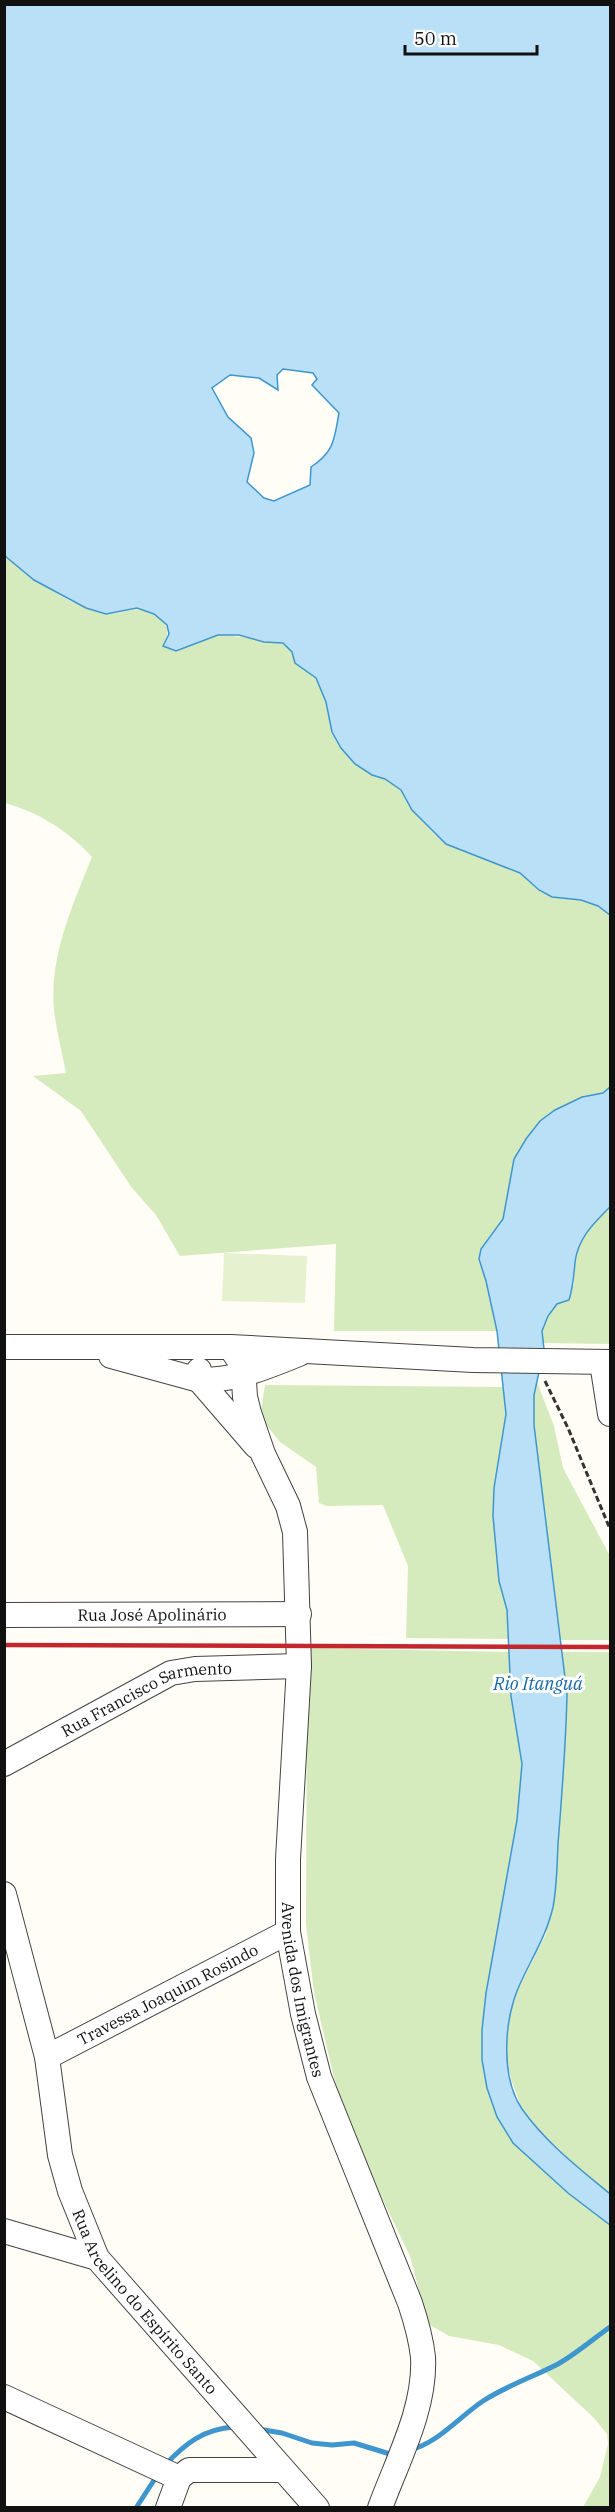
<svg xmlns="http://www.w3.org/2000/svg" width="615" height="2512" font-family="'IBM Plex Serif',serif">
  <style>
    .green { fill: #d5ebbd }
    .pitch { fill: #e6f2cf }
    .water { fill: #b9e0f7; stroke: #3f96cf; stroke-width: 1.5; fill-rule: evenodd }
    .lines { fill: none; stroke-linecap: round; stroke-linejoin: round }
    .stream { stroke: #3f96cf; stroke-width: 5 }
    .minor-casing { stroke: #444; stroke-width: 26 }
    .path { stroke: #333; stroke-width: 3; stroke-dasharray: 6 3; stroke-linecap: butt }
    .minor { stroke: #fff; stroke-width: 24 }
    .rail { stroke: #c4262e; stroke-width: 4.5 }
    .labels { text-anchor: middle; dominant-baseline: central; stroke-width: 6; stroke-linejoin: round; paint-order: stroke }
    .street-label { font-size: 16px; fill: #111; stroke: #fff }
    .water-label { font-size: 18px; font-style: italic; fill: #1768a6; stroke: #fff }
  </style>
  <rect width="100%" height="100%" fill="#fffdf5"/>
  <!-- green -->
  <path class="green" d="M4,556c29,22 63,49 99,57 20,4 32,-12 53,3 13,9 14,16 7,30l13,5c13,-5 30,-15 44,-16 7,-1 59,7 64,9 7,4 9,12 11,19l21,15 10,24 6,30 9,16 14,16 17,11 13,4 16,11 11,20 22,24 28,17 14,3 44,19 9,9 23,15 29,3 17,6 12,9v172l-7,6 -21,4 -27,13 -15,11 -14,18 -12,20 -11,60 -15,19 -9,21 7,22 11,50h-163l2,-87 -156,12 -24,-41 -24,-27 -51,-77 -48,-35 33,-3c-4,-21 -10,-43 -12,-64 -5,-52 19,-105 38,-152 -25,-27 -52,-44 -87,-54z
    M610,1207v137l-67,-1 -1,-12 6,-15 26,-32 1,-24 6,-19 11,-17z
    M537,1382l17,44 9,42 47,88v84h-49l-27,-215v-30z
    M265,1385l238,2 3,27 -12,74 -1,28 6,65 8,29 1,29 -102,-1 2,-72 -25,-61 -56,1 -8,-3 -3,-36 -36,-25 -20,-25z
    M307,1648l202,4 2,44 11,68 -1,28 -39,238 31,113 55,50 42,32v282h-27l17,-30 8,-33 -1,-10 -13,-16 -61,-57 -34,-16 -50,-9 -21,-12 -18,-68 -42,-87 -31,-79 -23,-97 -8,-69z
    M562,1652h48v542l-46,-38 -25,-26 -18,-23 -10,-28 -5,-27 2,-32 10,-30 28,-56 21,-240z"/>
  <!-- pitch -->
  <path class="pitch" d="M224,1253l83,3 -2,47 -83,-2z"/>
  <!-- water -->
  <path class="water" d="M4,5h606v910l-12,-9 -17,-6 -29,-3 -13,-7 -19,-17 -74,-29 -34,-34 -11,-20 -16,-11 -13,-4 -17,-11 -14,-16 -9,-16 -6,-30 -10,-24 -21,-15 -3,-11 -9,-9 -19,-1 -25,-7h-21l-42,16 -13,-5 6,-12 -2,-9 -13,-11 -17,-6 -31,6 -20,-6 -52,-28 -29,-24zM283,369l30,4 4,6 -5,6 27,28c-5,26 -4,38 -28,54l-1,18 -36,16 -10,-3 -17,-16 7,-29 -3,-15 -23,-21 -16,-29 18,-13 29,3 19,12 -1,-15z
    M610,1087v120c-16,16 -32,31 -35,55 -1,14 -2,25 -6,38l-12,4 -9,12 -6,15 2,18 -10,46v30l33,269c-1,50 -5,100 -9,150 -1,20 -1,43 -5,63 -7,31 -24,55 -36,84 -13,34 -16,87 5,118 24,34 57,59 88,85v31l-42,-32 -55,-50 -16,-26 -10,-29 -5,-28v-30l4,-37 31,-173 5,-56 -11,-68 -4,-86 -8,-29 -6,-65 1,-28 12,-74 -9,-83 -11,-50 -7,-22 2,-10 22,-30 11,-60 12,-20 14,-18 15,-11 27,-13 21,-4z"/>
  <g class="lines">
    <!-- stream -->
    <path class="stream" d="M258,2429l24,4 30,10 20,2 22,-2 36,11 5,-1
      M410,2450c28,-7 49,-33 73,-49 23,-15 50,-24 75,-37 18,-10 35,-25 52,-37
      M166,2464c20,-21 38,-35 68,-37
      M136,2508l22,-34"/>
    <defs>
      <g id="minor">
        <path d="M4,1347h226l243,13 137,2"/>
        <path id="s1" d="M230,1347l13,19 2,31 4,16 14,41 25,52 7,26 4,134 -11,193v73l15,82 16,63 91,226c6,18 11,35 13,54 3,51 -26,104 -43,151"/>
        <path d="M111,1356l88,24c36,1 67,-13 100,-26"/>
        <path d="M602,1363l8,51"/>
        <path d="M199,1370v10l57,66"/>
        <path id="s2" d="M4,1615l295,-1"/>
        <path id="s3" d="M4,1764l167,-91 24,-4 104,-3"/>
        <path id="s4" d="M4,1894l43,163 13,98 10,36 27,67 220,250"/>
        <path id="s5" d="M47,2057l241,-125"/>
        <path d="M4,2231l93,27"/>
        <path d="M4,2397l175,81"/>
        <path d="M168,2508l11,-30 10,-8h93"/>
      </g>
    </defs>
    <!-- minor casing -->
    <use href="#minor" class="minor-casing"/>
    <!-- path -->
    <path class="path" d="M545,1381l23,47 42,101"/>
    <!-- minor -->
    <use href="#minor" class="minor"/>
    <!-- rail -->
    <path class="rail" d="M4,1645l606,2"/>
  </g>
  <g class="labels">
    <!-- street labels -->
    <g class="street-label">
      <text stroke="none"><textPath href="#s2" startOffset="148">Rua José Apolinário</textPath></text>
      <text stroke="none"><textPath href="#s3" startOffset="159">Rua Francisco Sarmento</textPath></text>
      <text stroke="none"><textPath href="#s1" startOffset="658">Avenida dos Imigrantes</textPath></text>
      <text stroke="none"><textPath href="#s5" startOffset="136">Travessa Joaquim Rosindo</textPath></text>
      <text stroke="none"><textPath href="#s4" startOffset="440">Rua Arcelino do Espírito Santo</textPath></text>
    </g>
    <!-- water labels -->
    <g class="water-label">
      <text x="538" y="1683">Rio Itanguá</text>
    </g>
  </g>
  <!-- border -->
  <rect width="615" height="2512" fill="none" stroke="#111111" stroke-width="12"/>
  <!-- scale -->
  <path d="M405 45v9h132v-9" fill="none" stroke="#111111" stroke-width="3"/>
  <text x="414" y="45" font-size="18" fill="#111111" stroke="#ffffff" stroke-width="4.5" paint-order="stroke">50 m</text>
</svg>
